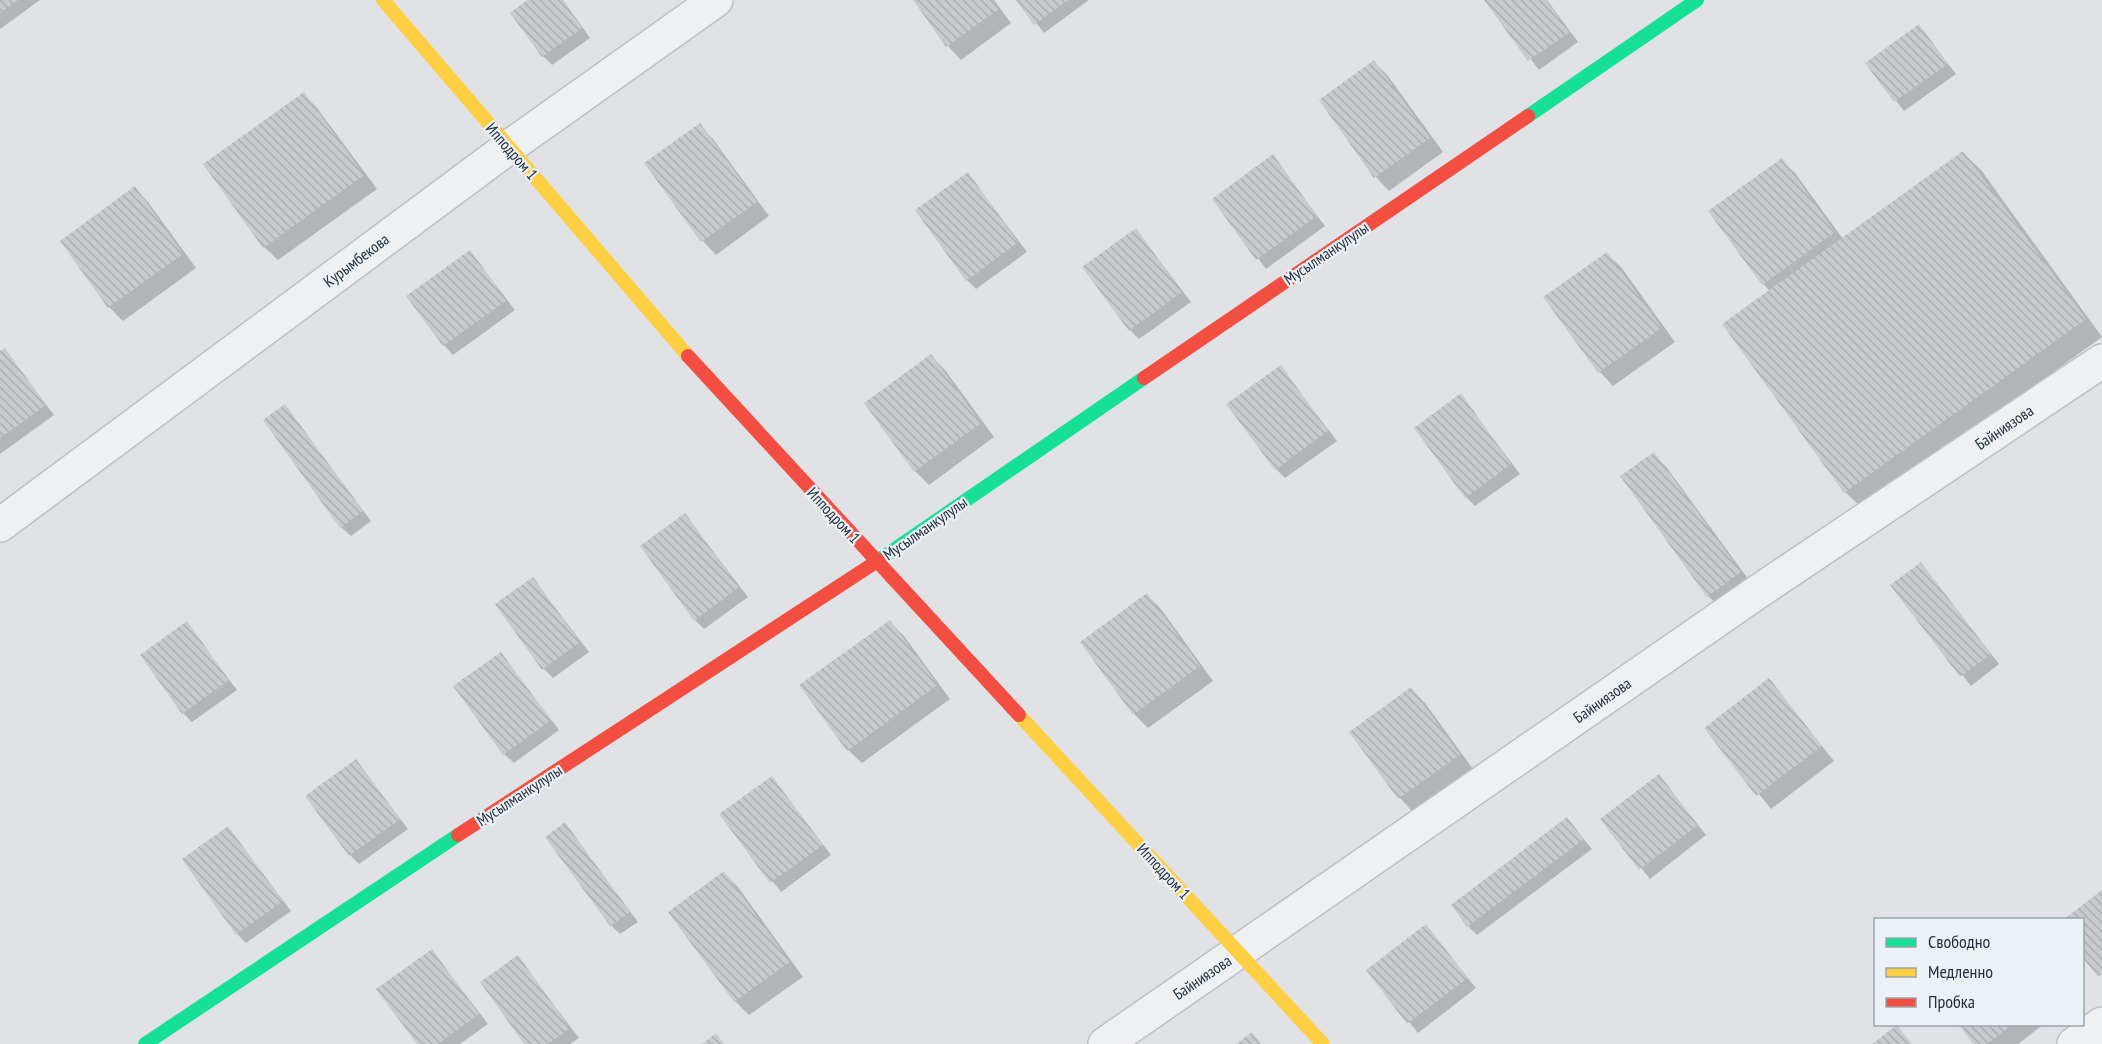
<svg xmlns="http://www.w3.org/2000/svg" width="2102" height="1044" font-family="'PT Sans Narrow',sans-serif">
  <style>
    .shadow { fill: #0003 }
    .building { fill: url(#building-back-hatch) }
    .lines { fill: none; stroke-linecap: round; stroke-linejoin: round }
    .street-casing { stroke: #bec0c3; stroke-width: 36 }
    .street { stroke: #eff0f2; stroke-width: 33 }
    .fast { stroke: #16e098; stroke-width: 14 }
    .slow { stroke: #ffcf43; stroke-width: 14 }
    .jam { stroke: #f24e42; stroke-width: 14 }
    .labels { text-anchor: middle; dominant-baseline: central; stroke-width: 4.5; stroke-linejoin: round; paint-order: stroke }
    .street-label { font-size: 16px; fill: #25303f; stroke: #ecf1f5 }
  </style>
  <defs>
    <pattern id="building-back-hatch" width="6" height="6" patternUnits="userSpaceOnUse" patternTransform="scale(1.5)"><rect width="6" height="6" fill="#c8cacd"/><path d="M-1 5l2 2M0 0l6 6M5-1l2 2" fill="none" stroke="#acaeb1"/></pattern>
  </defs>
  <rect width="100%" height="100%" fill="#e0e2e5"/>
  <!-- shadow -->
  <path class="shadow" d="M0,0h40l-40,29z
    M530,0h33l27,38 -38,27 -9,-9z
    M914,0h80l17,23 -50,37 -13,-14z
    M1018,0h71l-45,33z
    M1486,0h61l31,42 -39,28z
    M1919,26l37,48 -52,37 -37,-48z
    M1374,62l14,14 55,76 -54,39 -13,-14 -55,-76z
    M304,94l13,14 60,81 -99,71 -14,-13z
    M699,125l14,14 56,77 -53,39 -13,-14 -57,-77z
    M1963,153l18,17 121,167 -239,172 -18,-17 -75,-201 -7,-7 18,-124 14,13 48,66z
    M1272,156l53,70 -59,43 -52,-70z
    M968,174l59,78 -51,37 -9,-9z
    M134,188l14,14 48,66 -73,53 -14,-14 -47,-66z
    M1136,230l55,72 -52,37 -9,-9z
    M470,252l45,58 -62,45 -9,-10z
    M1607,254l14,13 54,75 -62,44 -13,-14 -54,-74z
    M5,350l49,65 -54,39v-101z
    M931,356l14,14 49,67 -65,48 -14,-14z
    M1280,367l57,74 -52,37 -9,-9z
    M1460,395l60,79 -45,32 -9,-9z
    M285,406l86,115 -20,15 -10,-9z
    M1654,454l13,14 87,119 -32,22 -14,-13z
    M685,515l63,82 -44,32 -9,-9z
    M1921,564l78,100 -28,22 -78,-100z
    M533,579l56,73 -36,26 -9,-9z
    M1147,595l14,14 52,72 -65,47 -14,-14z
    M890,622l14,14 46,63 -88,64 -14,-13z
    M186,623l51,67 -45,32 -9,-9z
    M501,654l58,76 -45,33 -10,-9z
    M1769,680l65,81 -63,48 -65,-81z
    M1411,689l14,14 48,66 -60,43 -13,-14 -49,-66z
    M356,761l52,68 -49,35 -9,-9z
    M1659,776l47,59 -56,44 -47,-59z
    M772,777l59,78 -50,37 -60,-78z
    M1567,819l25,30 -115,86 -9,-9z
    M565,824l73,98 -18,12 -9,-9z
    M228,828l63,83 -45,32 -9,-9z
    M724,873l14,14 65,90 -54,38 -14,-14 -65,-89z
    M1426,926l50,62 -58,45 -50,-63z
    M432,951l56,73 -28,20h-41z
    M517,957l62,81 -9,6h-44z
    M1960,1024h84l-26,20h-43z"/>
  <!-- building -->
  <path class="building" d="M0,0h18l-18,13z
    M527,0h35l20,28 -40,29 -32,-44z
    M913,0h79l7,9 -53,38z
    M1016,0h52l-34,25z
    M1484,0h62l24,32 -42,29z
    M1919,24l29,40 -54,38 -29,-39z
    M1374,60l56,78 -56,40 -55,-78z
    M304,92l60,83 -101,73 -60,-84z
    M700,123l57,79 -56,40 -57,-79z
    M1963,151l123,168 -242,174 -122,-169z
    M1273,154l44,62 -61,44 -44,-61z
    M1782,158l53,74 -73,53 -54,-74z
    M968,172l50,70 -52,39 -51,-71z
    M135,186l48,68 -75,54 -48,-67z
    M1136,228l46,64 -53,39 -47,-64z
    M470,250l37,50 -64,46 -37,-50z
    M1607,252l55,76 -64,45 -55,-76z
    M5,348l41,57 -46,33v-87z
    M931,354l50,69 -67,49 -50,-69z
    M1281,365l47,66 -53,39 -49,-66z
    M1461,393l50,71 -46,34 -51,-70z
    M285,404l78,107 -23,17 -77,-108z
    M1654,452l87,120 -34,25 -87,-121z
    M685,513l54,74 -45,34 -54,-75z
    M1921,562l70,92 -31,23 -70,-92z
    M533,577l47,65 -38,28 -47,-66z
    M1147,593l53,73 -67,49 -53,-73z
    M890,620l48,65 -91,66 -48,-66z
    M187,621l42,59 -47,34 -42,-59z
    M501,652l50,68 -48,35 -50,-69z
    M1769,678l53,68 -66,50 -52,-68z
    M1411,687l49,68 -62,44 -49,-67z
    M356,759l44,60 -51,37 -44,-60z
    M1659,774l39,51 -59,45 -39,-51z
    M772,776l51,69 -53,38 -51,-69z
    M1567,817l17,22 -117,88 -16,-22z
    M565,822l65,90 -20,14 -65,-89z
    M228,826l55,75 -47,34 -54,-76z
    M724,871l66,91 -56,40 -66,-90z
    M2102,890v84l-4,3 -16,-20v-37h-19z
    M1426,924l42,54 -61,46 -41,-54z
    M432,949l47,65 -41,30h-21l-41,-55z
    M518,955l52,73 -22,16h-24l-44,-62z
    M1958,1024h55l-26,20h-14z
    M1897,1025l15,19h-40z
    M1252,1032l9,12h-25z
    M716,1033l8,11h-22z"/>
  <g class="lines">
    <defs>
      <path id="street" d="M0,525l509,-378 207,-147
        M1105,1044l654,-453 343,-230
        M2074,1044l28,-20"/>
    </defs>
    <!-- street casing -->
    <use href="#street" class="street-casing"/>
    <!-- street -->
    <use href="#street" class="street"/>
    <!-- fast -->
    <path class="fast" d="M1528,116l169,-116
      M879,560l265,-182
      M145,1044l313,-209"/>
    <!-- slow -->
    <path class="slow" d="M383,0l305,356
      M1019,715l304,329"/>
    <!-- jam -->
    <path class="jam" d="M688,356l331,359
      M1144,378l384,-262
      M458,835l421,-275"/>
  </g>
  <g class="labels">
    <!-- street labels -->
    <g class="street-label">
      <text transform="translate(512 151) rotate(49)">Ипподром 1</text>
      <text transform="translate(1326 253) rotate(-34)">Мусылманкулулы</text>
      <text transform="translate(356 260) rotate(-37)">Курымбекова</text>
      <text transform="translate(2004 427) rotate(-34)">Байниязова</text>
      <text transform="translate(834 515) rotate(47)">Ипподром 1</text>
      <text transform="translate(925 528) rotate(-35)">Мусылманкулулы</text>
      <text transform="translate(1602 700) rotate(-35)">Байниязова</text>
      <text transform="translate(519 795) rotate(-33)">Мусылманкулулы</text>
      <text transform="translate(1164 871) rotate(47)">Ипподром 1</text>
      <text transform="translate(1202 977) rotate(-34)">Байниязова</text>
    </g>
  </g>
  <!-- legend -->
  <rect x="1874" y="918" width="210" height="108" fill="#ecf1f5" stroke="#9ca4ac" stroke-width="1.5"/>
  <rect x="1886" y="938" width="30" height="9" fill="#16e098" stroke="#9ca4ac" stroke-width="1.5"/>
  <text x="1928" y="948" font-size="18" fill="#25303f">Свободно</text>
  <rect x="1886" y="968" width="30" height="9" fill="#ffcf43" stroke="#9ca4ac" stroke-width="1.5"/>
  <text x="1928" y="978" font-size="18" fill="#25303f">Медленно</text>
  <rect x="1886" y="998" width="30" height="9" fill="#f24e42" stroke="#9ca4ac" stroke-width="1.5"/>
  <text x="1928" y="1008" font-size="18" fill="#25303f">Пробка</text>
</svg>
